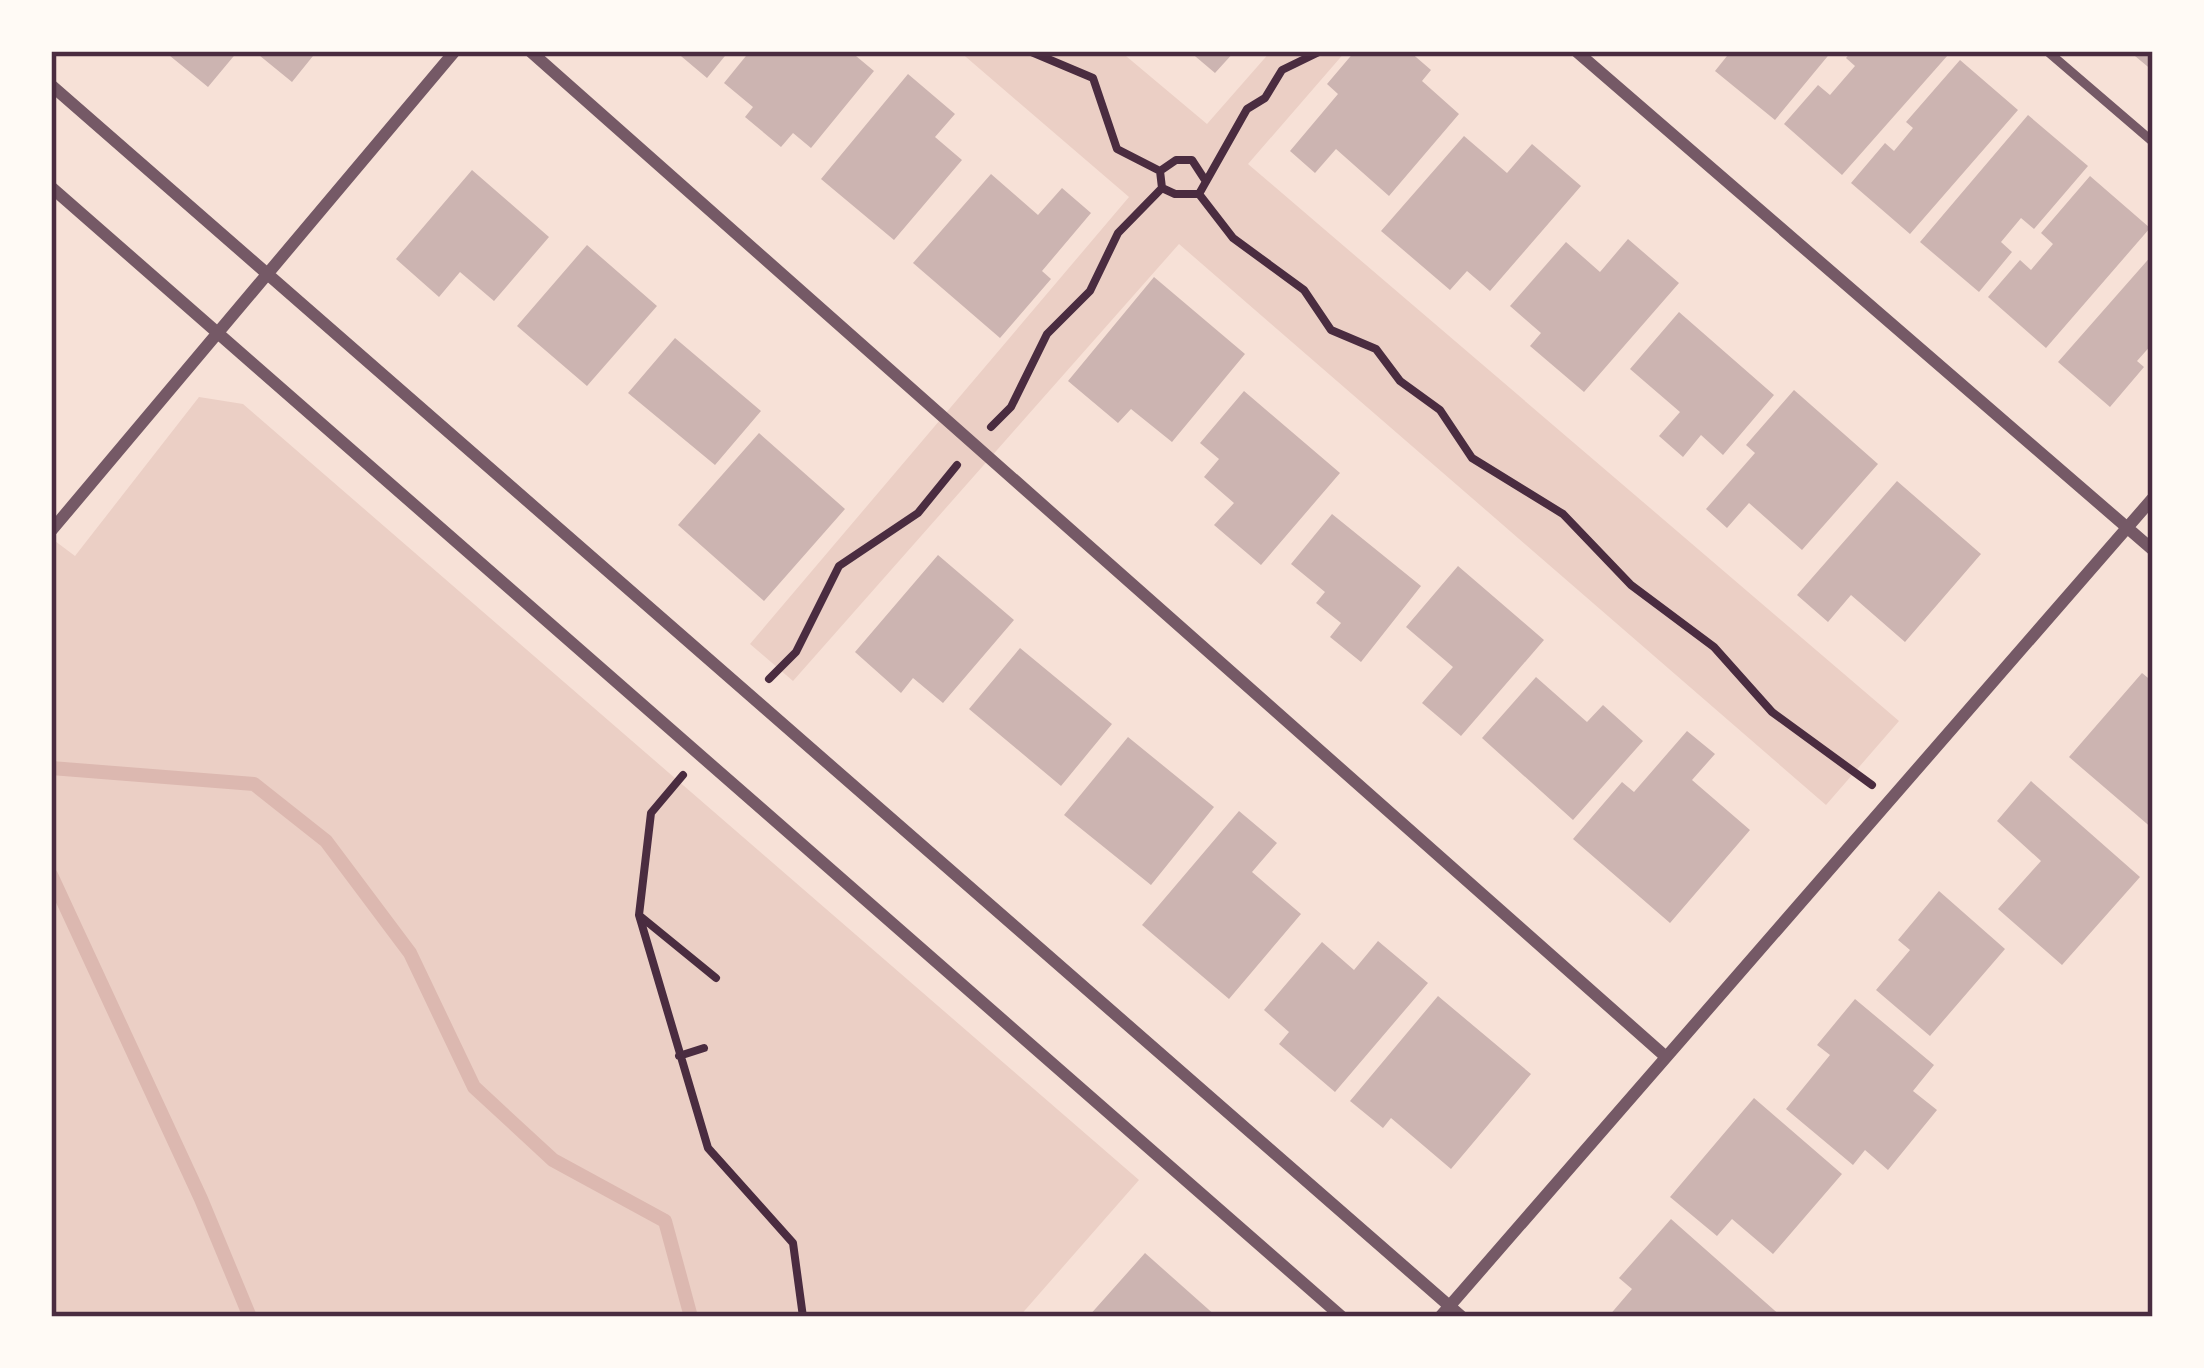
<svg xmlns="http://www.w3.org/2000/svg" width="2204" height="1368" font-family="'Nunito Sans',sans-serif">
  <style>
    .green { fill: #ebcfc5 }
    .lines { fill: none; stroke-linecap: round; stroke-linejoin: round }
    .stream { stroke: #dcb8b0; stroke-width: 14 }
    .building { fill: #ccb4b1 }
    .path { stroke: #4a2c40; stroke-width: 8 }
    .service { stroke: #755966; stroke-width: 9 }
    .minor { stroke: #755966; stroke-width: 12 }
    .neatline { fill: none; stroke: #4a2c40; stroke-width: 4.5 }
  </style>
  <rect width="100%" height="100%" fill="#f7e1d7"/>
  <!-- green -->
  <path class="green" d="M959,51h161l87,73 64,-73h75l-98,113 651,557 -73,84 -647,-561 -386,437 -43,-37 379,-447z
    M199,397l44,7 896,776 -120,137h-968v-779l24,18z"/>
  <g class="lines">
    <!-- stream -->
    <path class="stream" d="M51,768l203,16 72,57 84,112 64,134 79,73 112,61 26,96
      M51,875l150,324 49,118"/>
  </g>
  <!-- building -->
  <path class="building" d="M164,51h74l-30,36z
    M254,51h63l-25,31z
    M675,51h54l-22,27z
    M750,51h100l24,20 -63,77 -18,-15 -12,14 -36,-30 8,-10 -29,-24z
    M1189,51h46l-20,22z
    M1355,51h54l22,19 -9,11 37,33 -70,82 -53,-47 -21,24 -25,-22 48,-57 -11,-10z
    M1731,51h101l-57,69 -60,-49z
    M1852,51h92l4,4 -106,120 -58,-51 34,-39 12,10 25,-29 -9,-8z
    M2129,51h24v20z
    M1960,60l58,50 -108,124 -59,-51 34,-40 9,8 19,-23 -7,-6z
    M908,74l47,40 -20,23 27,23 -68,80 -73,-61z
    M2028,115l60,51 -54,63 -13,-11 -20,24 11,10 -33,40 -59,-50z
    M1464,136l43,37 25,-29 49,42 -91,105 -23,-20 -17,19 -69,-59z
    M472,170l77,67 -55,64 -34,-29 -21,25 -43,-38z
    M991,174l47,41 24,-27 29,25 -49,58 9,8 -51,59 -87,-75z
    M2090,176l60,52 -104,120 -58,-51 32,-37 11,10 22,-26 -12,-11z
    M1628,239l51,44 -95,109 -54,-46 11,-13 -31,-27 56,-64 34,30z
    M587,245l70,61 -70,80 -70,-60z
    M2153,254v89l-16,18 7,6 -34,40 -52,-45z
    M1154,277l91,77 -73,88 -41,-33 -13,14 -50,-42z
    M1679,312l95,83 -51,60 -22,-20 -18,22 -24,-21 21,-24 -50,-43z
    M675,338l86,73 -46,54 -87,-72z
    M1794,390l84,74 -76,86 -53,-47 -22,25 -21,-19 49,-56 -9,-8z
    M1244,391l96,82 -79,92 -47,-40 20,-22 -30,-26 15,-18 -19,-16z
    M759,433l86,76 -81,92 -86,-76z
    M1897,481l84,73 -76,88 -54,-47 -23,27 -31,-27z
    M1332,514l89,72 -60,76 -31,-25 11,-14 -25,-20 9,-11 -34,-28z
    M938,555l76,65 -71,83 -30,-25 -12,15 -46,-41z
    M1458,566l86,74 -83,96 -39,-33 31,-36 -47,-40z
    M1020,648l92,76 -51,62 -92,-77z
    M2142,673l11,9v147l-84,-72z
    M1536,677l51,45 16,-17 40,36 -70,79 -91,-82z
    M1687,731l28,23 -23,26 58,50 -80,93 -97,-84 49,-57 12,10z
    M1128,737l86,70 -63,78 -87,-70z
    M2031,781l109,96 -78,88 -64,-56 43,-48 -44,-40z
    M1239,811l38,32 -25,29 49,42 -72,85 -87,-74z
    M1939,891l66,58 -75,87 -54,-46 34,-40 -12,-10z
    M1378,941l50,42 -93,109 -56,-48 10,-12 -25,-22 58,-68 32,28z
    M1438,996l93,78 -80,95 -60,-51 -8,10 -33,-27z
    M1855,999l79,66 -21,26 24,19 -49,60 -23,-20 -12,15 -67,-56 44,-54 -13,-10z
    M1754,1098l88,76 -69,80 -41,-35 -15,17 -47,-39z
    M1671,1219l111,98h-174l24,-28 -13,-11z
    M1145,1253l72,64h-129z"/>
  <g class="lines">
    <!-- path -->
    <path class="path" d="M1029,51l64,27 24,71 43,22 2,17 13,6h24l34,44 71,52 27,40 45,19 24,32 40,29 32,48 91,56 68,71 83,62 58,65 100,73
      M1160,171l16,-11h16l13,20
      M1199,194l48,-85 18,-11 17,-28 39,-19
      M991,427l20,-20 36,-73 43,-43 28,-58 44,-45
      M769,679l27,-27 43,-86 79,-53 39,-48
      M683,775l-32,38 -12,102 69,233 85,95 10,74
      M640,916l76,62
      M679,1056l25,-8"/>
    <!-- service -->
    <path class="service" d="M2047,51l106,91"/>
    <!-- minor -->
    <path class="minor" d="M530,51l1136,1006
      M1576,51l577,499
      M51,85l1411,1232
      M51,187l1291,1130
      M51,531l404,-480
      M1440,1317l713,-819"/>
  </g>
  <!-- border -->
  <rect width="2204" height="1368" fill="none" stroke="#fffaf5" stroke-width="108"/>
  <rect x="54" y="54" width="2096" height="1260" class="neatline"/>
</svg>
